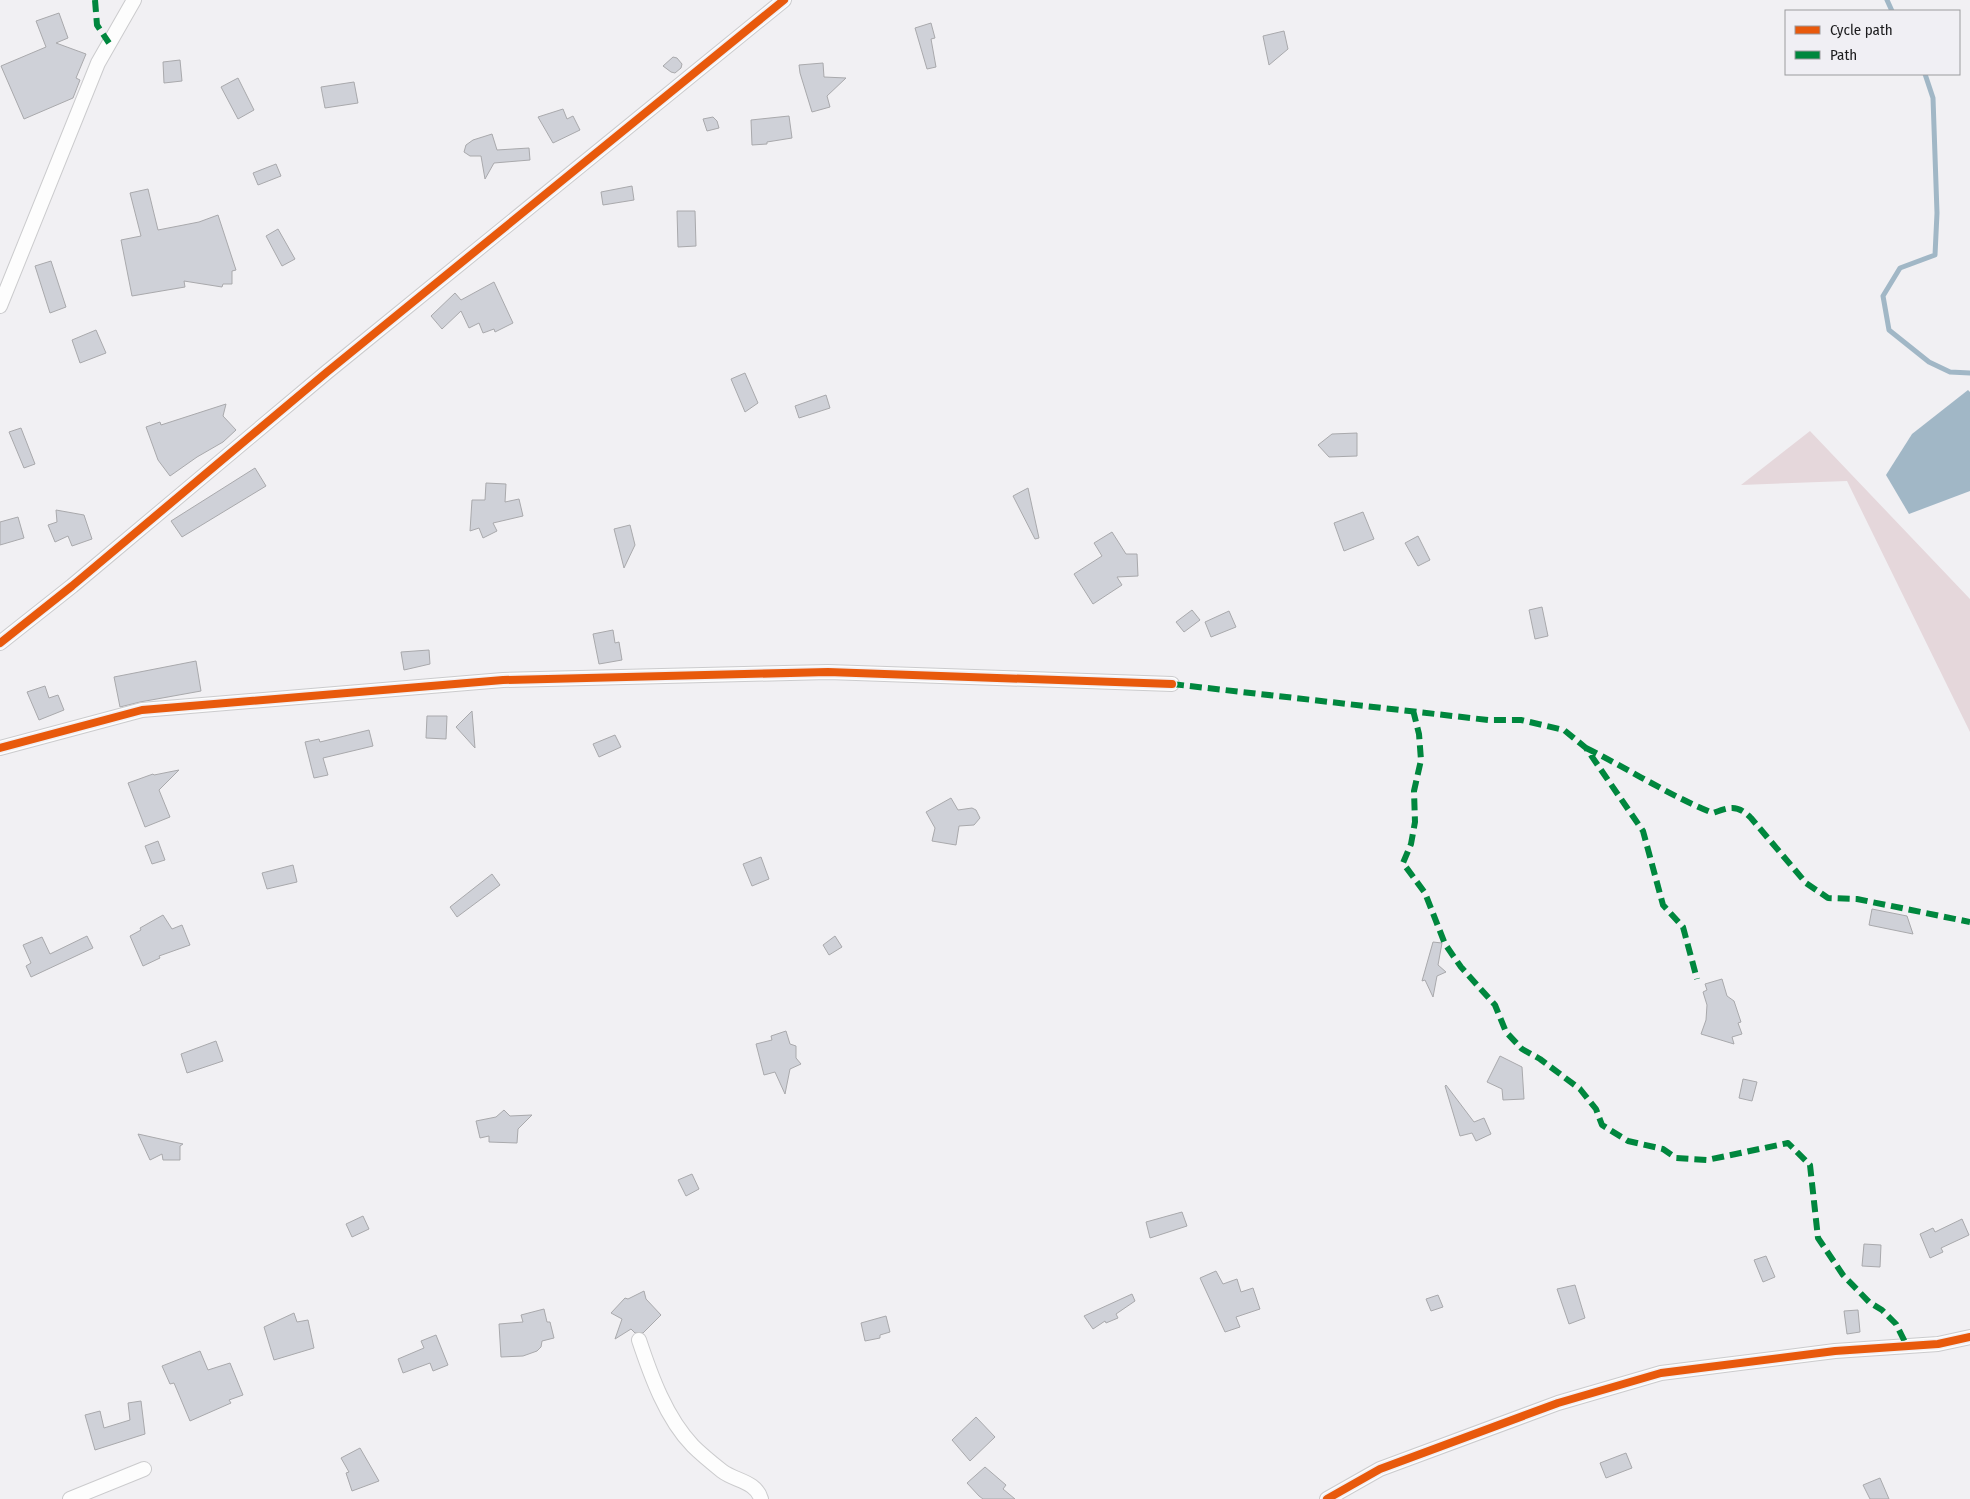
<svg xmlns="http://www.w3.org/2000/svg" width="1970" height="1499" font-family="'Fira Sans Condensed',sans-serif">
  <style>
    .green { fill: #e5d7db }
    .water { fill: #a1b7c6 }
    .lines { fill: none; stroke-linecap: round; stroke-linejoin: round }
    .stream { stroke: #a1b7c6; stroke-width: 5 }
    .building { fill: #cfd1d8; stroke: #a9a9ac }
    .street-casing { stroke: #cbcbcd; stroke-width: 16 }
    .street { stroke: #fdfdfd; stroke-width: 14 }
    .quiet { stroke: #00873e; stroke-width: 6; stroke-dasharray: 12 6; stroke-linecap: butt }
    .cycleway-casing { stroke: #f0eff4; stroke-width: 11 }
    .cycleway { stroke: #e8590c; stroke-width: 8 }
  </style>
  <rect width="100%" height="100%" fill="#f1f0f3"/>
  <!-- green -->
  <path class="green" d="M1810,431l160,168v133l-123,-251 -106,4z"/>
  <!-- water -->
  <path class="water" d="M1968,390l2,2v99l-61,23 -23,-39 26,-41z"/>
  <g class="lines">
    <!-- stream -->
    <path class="stream" d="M1887,0l5,11
      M1925,74l8,24 4,115 -2,42 -35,13 -17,28 6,34 40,32 21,10 20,1"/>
  </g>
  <!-- building -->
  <path class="building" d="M59,13l9,25 -12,5 30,11 -10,24 4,2 -7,18 -49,21 -23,-53 45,-19 -10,-26z
    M931,23l4,15 -4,1 5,28 -9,2 -12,-41z
    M1284,31l4,18 -19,16 -6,-29z
    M673,57l4,1 5,6 -1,4 -6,5 -4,-1 -8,-6z
    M180,60l2,21 -18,2 -1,-21z
    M823,63l1,14 22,1 -19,18 3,11 -18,5 -12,-39 -1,-8z
    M238,78l16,32 -16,9 -17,-32z
    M354,82l4,21 -33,5 -4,-21z
    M563,109l4,10 6,-3 7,14 -27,13 -15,-26z
    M789,116l3,22 -25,4v2l-15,1 -1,-25z
    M713,117l4,4 2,7 -12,3 -4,-12z
    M492,134l5,16 32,-2 1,12 -36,3 -9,16 -4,-23h-11l-6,-4 2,-7 7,-5z
    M276,164l5,12 -23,9 -5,-12z
    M632,186l2,14 -31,5 -2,-13z
    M148,189l10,41 41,-8 19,-7 18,55 -4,1v13h-9l-1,3 -38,-6 1,6 -53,9 -11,-56 20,-4 -11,-43z
    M677,211h18l1,35 -18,1z
    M278,229l17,30 -13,7 -16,-30z
    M51,261l15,46 -16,6 -15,-47z
    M494,282l19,41 -18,9 -1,-3 -11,4 -4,-10 -10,5 -8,-17 -19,18 -11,-13 24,-23 6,7z
    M96,330l10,23 -26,10 -8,-23z
    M745,373l13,30 -13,9 -14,-33z
    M826,395l4,13 -31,10 -4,-12z
    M226,404l-3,12 13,14 -13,12 -26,15 -27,19 -12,-16 -12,-33 14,-5 1,3z
    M21,428l14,36 -11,4 -15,-36z
    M1357,433v23l-28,1 -11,-12 14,-11z
    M255,468l11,18 -84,51 -11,-16z
    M486,483l20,1 -1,18 14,-3 4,17 -30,7 4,8 -14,7 -4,-10 -9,3 2,-31h13z
    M1028,488l11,50 -4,1 -22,-43z
    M56,510l28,5 8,24 -20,7 -4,-10 -13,6 -7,-17 9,-3z
    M1363,512l11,27 -30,12 -10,-28z
    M18,517l6,21 -24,7v-23z
    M630,525l5,20 -11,23 -10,-39z
    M1112,532l14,22h11l1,22 -21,1 5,8 -29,19 -19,-30 28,-18 -8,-13z
    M1418,536l12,24 -12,6 -13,-23z
    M1542,607l6,29 -13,3 -6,-29z
    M1192,610l8,10 -16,12 -8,-10z
    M1229,611l7,16 -25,10 -6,-15z
    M613,630l2,13 4,-1 3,18 -23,4 -6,-30z
    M429,650l1,14 -26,6 -3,-18z
    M196,661l5,30 -61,11 -20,5 -6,-30z
    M45,686l4,12 9,-3 6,15 -25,10 -12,-28z
    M472,711l3,37 -19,-21z
    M427,716h20l-1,23 -20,-1z
    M369,730l4,16 -50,12 5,17 -14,3 -9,-36 14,-3 1,3z
    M615,735l6,12 -22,10 -6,-13z
    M179,770l-20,20 11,27 -25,10 -17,-44 25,-9 1,1z
    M951,798l7,12 14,-2 4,2 4,8 -6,7 -15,1 -3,19 -24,-4 3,-13 -9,-16z
    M158,841l7,19 -13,4 -7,-18z
    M761,857l8,22 -17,7 -9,-22z
    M293,865l4,17 -30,7 -5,-16z
    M492,874l8,11 -43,32 -7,-10z
    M1872,909l35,7 6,18 -44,-9z
    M163,915l9,14 10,-4 8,20 -31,11 1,2 -17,8 -13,-30 11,-6 -1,-2z
    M87,936l6,12 -62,29 -5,-11 5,-3 -8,-18 19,-8 8,17z
    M835,936l7,11 -13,8 -6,-10z
    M1433,942l9,1 -4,22 8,7 -9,4 -4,21 -8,-17 -3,1z
    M1722,979l5,17 7,5 7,21 -3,1 4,11 -10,3 2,7 -33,-10 5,-14 1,-15 -4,-13 4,-2 -2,-6z
    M786,1031l4,13 6,2v12l5,6 -11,5 -5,25 -10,-22 -11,3 -8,-31 16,-4 -1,-4z
    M216,1041l7,20 -36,12 -6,-19z
    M1500,1056l22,11 2,32 -21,1 -1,-11 -15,-7z
    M1743,1079l14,3 -5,19 -13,-3z
    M1446,1085l28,37 10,-4 7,16 -15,7 -4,-8 -12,3 -15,-50z
    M504,1110l6,6 22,-1 -14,14 -1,14 -28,-1v-6l-9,2 -4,-17 20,-4z
    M138,1134l45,10 -3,2v14h-17l-1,-6 -12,6z
    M692,1174l7,15 -13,7 -8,-16z
    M1182,1212l5,14 -37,12 -4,-16z
    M363,1216l6,13 -17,8 -6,-13z
    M1962,1219l7,16 -28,13 2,4 -13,6 -10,-24 13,-6 2,4z
    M1864,1244l17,1 -1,22 -18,-1z
    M1766,1256l9,21 -12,5 -9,-22z
    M1216,1271l7,13 14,-5 4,13 12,-4 7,21 -24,8 4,10 -15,5 -25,-54z
    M1575,1285l10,33 -16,6 -12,-35z
    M644,1291l2,8 15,16 -18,18h-8l-4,-4 -16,10 7,-20 -11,-6 14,-15 3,1z
    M1132,1294l3,7 -19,13 2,4 -12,5 -1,-2 -12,8 -9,-13z
    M1438,1295l5,12 -12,4 -5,-12z
    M544,1309l3,13h3l4,16 -12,3 -1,6 -4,4 -14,5 -22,1 -2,-33 24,-2 -2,-7z
    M1858,1310l2,22 -13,2 -3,-23z
    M294,1313l3,9 11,-2 6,28 -40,12 -10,-33z
    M886,1316l4,16 -10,3v3l-15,3 -4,-18z
    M436,1335l12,30 -15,6 -3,-8 -27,10 -5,-14 26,-11 -3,-7z
    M200,1351l8,19 22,-7 13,32 -14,5 2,3 -41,18 -16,-38 -4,1 -8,-18z
    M141,1401l4,33 -50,16 -10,-35 15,-4 4,17 26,-8 -2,-17z
    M976,1417l19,20 -25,24 -18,-21z
    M360,1448l19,33 -27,10 -6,-18 3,-1 -8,-14z
    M1626,1453l6,15 -26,10 -6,-15z
    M985,1467l21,18 -3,4 12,10h-32l-4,-3 -12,-13z
    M1880,1478l9,21h-19l-7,-14z"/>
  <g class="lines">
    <defs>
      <path id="street" d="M0,306l98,-243 36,-63
        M0,643l72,-57 255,-214 457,-372
        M0,748l142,-38 361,-30 325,-8 344,12
        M639,1340c12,36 27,78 54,106 9,9 19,17 29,25 13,10 34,10 39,28
        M70,1499l74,-30
        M1327,1499l53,-30 178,-66 103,-30 174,-22 103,-7 32,-7"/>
    </defs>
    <!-- street casing -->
    <use href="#street" class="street-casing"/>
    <!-- street -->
    <use href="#street" class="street"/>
    <!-- quiet -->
    <path class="quiet" d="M95,0l2,25 12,18
      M1172,684l316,36h33l43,10 22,18 57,83 20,74 20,22 14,52
      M1413,710l6,24 2,26 -7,31 1,31 -4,22 -8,19 22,30 20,51 16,23 34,38 11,27 16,17 18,10 40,30 16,20 6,16 26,16 35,8 13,9 31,2 81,-17 22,22 8,73 25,37 26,27 13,8 14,14 11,22
      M1586,748c43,21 82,47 127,65 17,-6 24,-9 38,5l55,65 22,15 29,1 113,23"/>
    <defs>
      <path id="cycleway" d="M0,643l72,-57 255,-214 457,-372
        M0,748l142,-38 361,-30 325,-8 344,12
        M1327,1499l53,-30 178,-66 103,-30 174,-22 103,-7 32,-7"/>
    </defs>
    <!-- cycleway casing -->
    <use href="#cycleway" class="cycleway-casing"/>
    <!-- cycleway -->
    <use href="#cycleway" class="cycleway"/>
  </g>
  <!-- legend -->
  <rect x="1785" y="10" width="175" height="65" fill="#f0eff4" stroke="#9b9b9e"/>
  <rect x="1795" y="26" width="25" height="8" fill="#e8590c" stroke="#9b9b9e"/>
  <text x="1830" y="35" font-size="15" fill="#1c1c1e">Cycle path</text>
  <rect x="1795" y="51" width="25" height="8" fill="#00873e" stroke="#9b9b9e"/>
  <text x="1830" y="60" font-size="15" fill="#1c1c1e">Path</text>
</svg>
